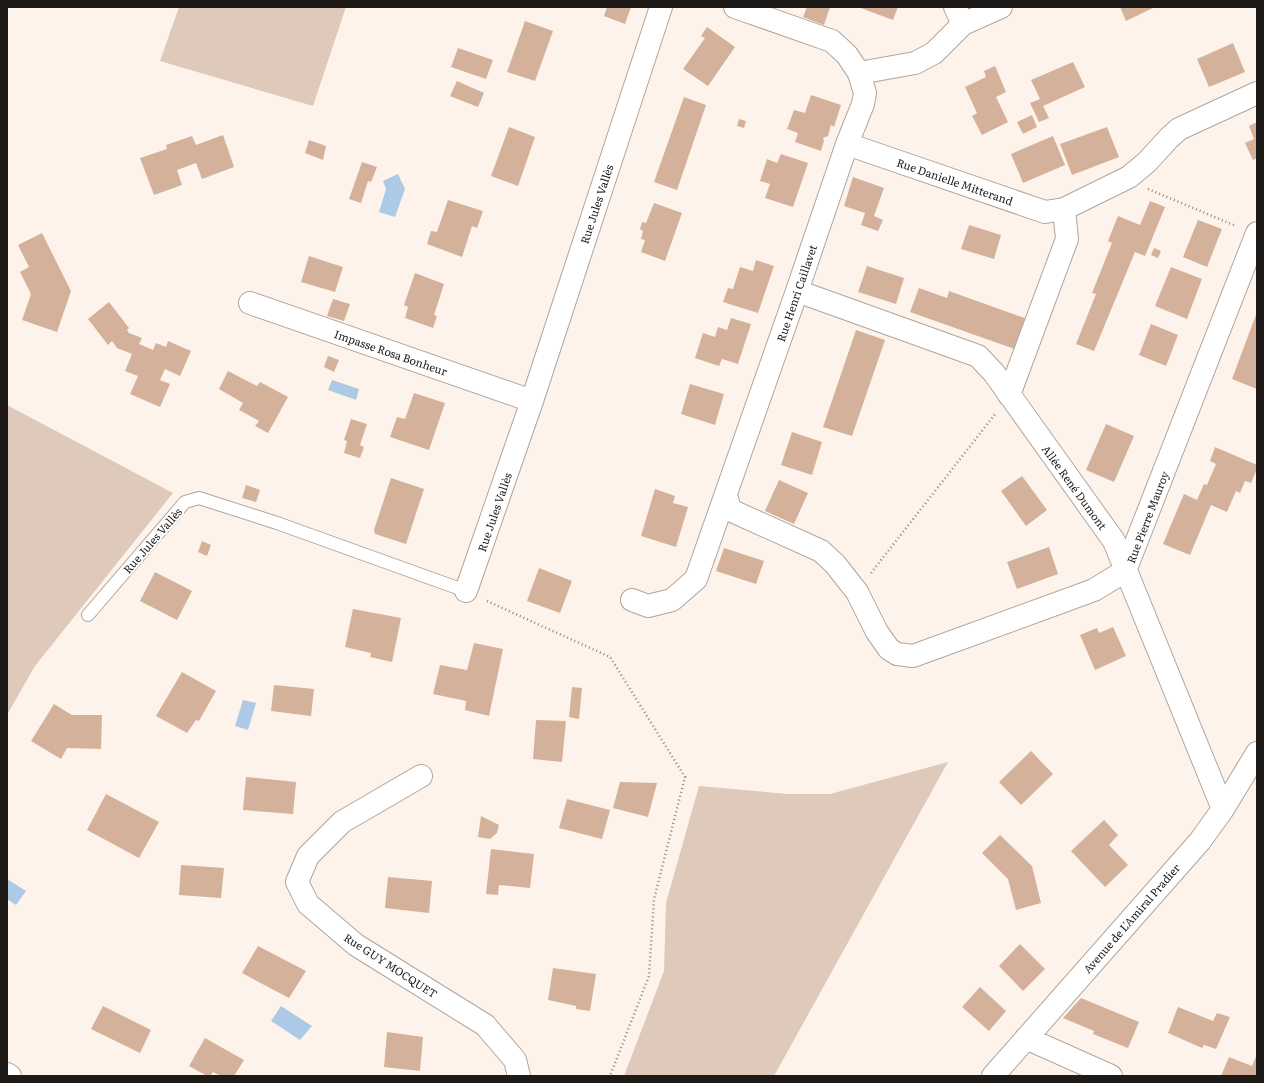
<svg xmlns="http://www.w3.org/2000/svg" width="1264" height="1083" font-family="Literata,serif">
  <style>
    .green { fill: #dec9bb }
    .water { fill: #acc9e5 }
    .building { fill: #d3b19a }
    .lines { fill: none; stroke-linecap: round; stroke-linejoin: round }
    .lane-casing { stroke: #afa59e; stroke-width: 14 }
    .street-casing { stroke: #afa59e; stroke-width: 24 }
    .path { stroke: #8d8681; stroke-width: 2.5; stroke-dasharray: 1 3; stroke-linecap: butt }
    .lane { stroke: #fff; stroke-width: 12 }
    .street { stroke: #fff; stroke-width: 22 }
    .labels { text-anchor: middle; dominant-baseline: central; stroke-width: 4; stroke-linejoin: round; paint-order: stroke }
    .street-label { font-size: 11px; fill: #1e1a18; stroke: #fff }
  </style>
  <rect width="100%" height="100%" fill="#fef3eb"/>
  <!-- green -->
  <path class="green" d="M179,7h167l-33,99 -153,-45z
    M7,405l166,88 -138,173 -28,49z
    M948,762l-174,314h-150l40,-105 2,-68 33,-117 89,8h42z"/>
  <!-- water -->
  <path class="water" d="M398,174l7,15 -10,28 -16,-5 7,-23 -3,-8z
    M332,380l27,9 -3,11 -28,-10z
    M243,700l13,3 -8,27 -13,-4z
    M7,879l19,12 -10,14 -9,-6z
    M281,1006l31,20 -12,14 -29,-19z"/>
  <!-- building -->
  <path class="building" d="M607,7h24l-6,17 -21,-8z
    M807,7h23l-6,18 -21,-8z
    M858,7h40l-5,13z
    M1120,7h35l-29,14z
    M525,21l28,10 -18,50 -28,-9z
    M707,27l28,20 -27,39 -25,-17 22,-31 -4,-2z
    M1233,43l12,29 -36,15 -12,-28z
    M458,48l35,12 -7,19 -35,-12z
    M1073,62l12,25 -42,19 6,12 -10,4 -9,-19 10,-4 -9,-19z
    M995,66l11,26 -10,5 12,25 -26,13 -10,-19 5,-3 -12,-26 21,-10 -2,-6z
    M457,81l27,12 -6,14 -28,-11z
    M811,95l30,10 -7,22 -3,-2 -3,11 -5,2 1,3 -3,10 -26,-9 3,-9 -11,-4 7,-19 11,3z
    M684,97l22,8 -29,85 -23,-8z
    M1032,115l5,12 -14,7 -6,-12z
    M739,119l7,2 -2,7 -7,-2z
    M1257,122v36l-4,2 -8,-17 9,-4 -5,-13z
    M509,127l26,10 -17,49 -27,-10z
    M1107,127l12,30 -47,18 -12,-31z
    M223,135l11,32 -32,12 -6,-16 -19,7 5,15 -28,10 -14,-37 27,-9 -1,-4 26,-9 4,9z
    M1053,136l12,29 -42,18 -12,-29z
    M309,140l17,6 -3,14 -18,-7z
    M781,154l27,9 -15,44 -28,-9 5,-14 -10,-3 7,-22 10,4z
    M362,162l15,5 -6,15 -3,-1 -7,22 -12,-4z
    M853,177l31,11 -10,28 9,4 -5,11 -17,-6 4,-12 -21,-7z
    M448,200l35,11 -6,17 -5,-2 -10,31 -35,-13 4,-13 6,1z
    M1150,201l15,6 -20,49 -10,-4 -41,99 -18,-7 20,-50 -4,-1 20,-50 -4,-2 10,-25 22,9z
    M654,203l28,10 -17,48 -24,-9 4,-12 -4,-1 2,-8 -3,-2 2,-7 4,1z
    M1198,220l24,9 -15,38 -24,-10z
    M969,225l32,10 -7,24 -33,-10z
    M42,233l29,58 -14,41 -35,-12 9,-26 -11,-22 9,-5 -11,-22z
    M1154,248l7,3 -3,7 -7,-3z
    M309,256l34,11 -8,25 -34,-10z
    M756,260l18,6 -16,47 -35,-11 5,-14 5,1 7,-22 13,4z
    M867,266l37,12 -8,26 -38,-12z
    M1171,267l31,12 -15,40 -32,-13z
    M415,273l29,11 -10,31 3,1 -4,12 -28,-10 3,-11 -4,-2z
    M919,288l28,10 2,-7 81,29 -10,31 -110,-39z
    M333,299l17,5 -6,17 -17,-5z
    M109,302l20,26 -2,2 2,3 13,5 -3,6 14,6 3,-7 10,4 2,-6 23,10 -11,25 -15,-7 -5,11 10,4 -10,23 -30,-13 8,-18 -13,-5 7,-17 -15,-6 -5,-7 -4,4 -20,-26z
    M1257,312v77l-25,-10z
    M731,318l20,6 -13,40 -16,-5 -3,7 -24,-8 8,-25 12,4 3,-10 9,3z
    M1151,324l27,11 -12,31 -27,-11z
    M856,330l29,10 -33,96 -29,-9z
    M328,356l11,4 -5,12 -10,-5z
    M228,371l29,15 3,-4 28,15 -20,36 -13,-7 4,-5 -20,-11 4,-7 -24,-14z
    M690,384l34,10 -9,31 -34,-11z
    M414,393l31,10 -16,47 -39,-13 7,-20 8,2z
    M351,419l16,5 -7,21 4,2 -4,11 -16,-5 3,-12 -3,-1z
    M1106,424l28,12 -20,46 -28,-12z
    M792,432l30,10 -10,33 -31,-10z
    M1215,447l42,18v4l-6,14 -6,-2 -5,12 -4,-2 -9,21 -16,-7 -21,50 -27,-11 21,-50 13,6 7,-16 3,1 9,-21 -6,-3z
    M1022,476l25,34 -21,16 -25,-35z
    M391,478l33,11 -18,55 -31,-10 -1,-4z
    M779,480l29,13 -14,31 -29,-13z
    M246,485l14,5 -4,12 -14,-4z
    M655,489l20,7 -2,7 15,4 -12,40 -35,-11z
    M202,541l9,4 -4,11 -9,-4z
    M1049,547l9,27 -41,15 -10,-27z
    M724,548l40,13 -8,23 -40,-13z
    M539,568l33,13 -12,32 -33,-12z
    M155,572l37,19 -15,29 -37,-19z
    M353,609l48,9 -9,44 -22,-5 1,-4 -26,-6z
    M1113,627l13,29 -31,14 -15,-35 17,-7 2,5z
    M474,643l29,6 -14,67 -24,-6 1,-9 -33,-7 7,-29 27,5z
    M182,672l34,19 -17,30 -3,-1 -9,13 -31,-17z
    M274,685l40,4 -3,27 -40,-5z
    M572,687l10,1 -3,31 -10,-2z
    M54,704l18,11h30l-1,34 -34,-1 -6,11 -30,-18z
    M536,720l30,1 -4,41 -29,-3z
    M1031,751l22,23 -32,31 -22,-23z
    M246,777l50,5 -3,32 -50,-4z
    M620,782l37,1 -9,34 -35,-9z
    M106,794l53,28 -20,36 -52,-28z
    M567,799l43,11 -8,29 -43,-11z
    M481,816l18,9 -2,8 -7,6 -12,-2z
    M1104,820l14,15 -9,10 19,20 -23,22 -34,-36z
    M1000,835l32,31 9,37 -25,7 -8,-31 -26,-26z
    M491,849l43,5 -4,34 -31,-3 -1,10 -12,-1z
    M181,865l43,3 -3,30 -42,-3z
    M388,877l44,4 -3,32 -44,-5z
    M1020,944l25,25 -22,22 -24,-25z
    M258,946l48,25 -17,27 -47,-25z
    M553,968l43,6 -6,37 -14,-2v-3l-28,-6z
    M980,987l26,24 -17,20 -27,-24z
    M1081,998l58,24 -11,26 -35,-14 1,-3 -31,-13z
    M103,1006l48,24 -11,23 -49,-24z
    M1178,1007l35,14 4,-8 13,4 -14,32 -12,-4 -2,3 -34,-15z
    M387,1032l36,5 -3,34 -36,-4z
    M205,1038l39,22 -10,16h-13l-8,-4 -3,4h-3l-18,-10z
    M1257,1054v22h-36l8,-19 23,9z"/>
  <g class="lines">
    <defs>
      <path id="lane" d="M88,615l97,-113 14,-4 78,25 189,68"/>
      <path id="street" d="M955,7l8,17
        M859,73l56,-10 19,-10 29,-29 38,-17
        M847,144l198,68 19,-3 65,-32 18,-15 22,-24 10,-9 78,-36
        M797,291l181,65 16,17 120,168 109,268
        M250,303l282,98
        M1009,395l58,-156 -3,-30
        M726,495l4,15 91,41 14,13 22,28 20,40 12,17 8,5 16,2 181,-66 31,-19 132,-338
        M466,591l66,-190 129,-394
        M632,600l16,6 24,-6 24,-21 101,-288 50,-147 16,-40 2,-11 -6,-20 -12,-18 -15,-14 -97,-34
        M421,776l-79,46 -34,34 -11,26 11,22 48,41 129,80 30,35 4,16
        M1026,1038l85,38
        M7,1074l3,2
        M993,1076l207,-235 23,-32 34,-56"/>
    </defs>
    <!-- lane casing -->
    <use href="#lane" class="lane-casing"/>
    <!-- street casing -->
    <use href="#street" class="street-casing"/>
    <!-- path -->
    <path class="path" d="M1148,189l88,37
      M871,573l125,-160
      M487,601l123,56 75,120 -31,122 -5,77 -39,100"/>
    <!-- lane -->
    <use href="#lane" class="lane"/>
    <!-- street -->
    <use href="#street" class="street"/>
  </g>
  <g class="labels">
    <!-- street labels -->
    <g class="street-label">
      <text transform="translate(955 181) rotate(19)">Rue Danielle Mitterand</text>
      <text transform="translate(596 204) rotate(-72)">Rue Jules Vallès</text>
      <text transform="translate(796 293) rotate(-71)">Rue Henri Caillavet</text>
      <text transform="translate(391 352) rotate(19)">Impasse Rosa Bonheur</text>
      <text transform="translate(1075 487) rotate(54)">Allée René Dumont</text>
      <text transform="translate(494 512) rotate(-71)">Rue Jules Vallès</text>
      <text transform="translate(1147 517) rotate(-69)">Rue Pierre Mauroy</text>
      <text transform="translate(152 540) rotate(-49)">Rue Jules Vallès</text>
      <text transform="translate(1131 918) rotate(-49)">Avenue de L'Amiral Pradier</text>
      <text transform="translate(391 965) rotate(33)">Rue GUY MOCQUET</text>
    </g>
  </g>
  <!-- border -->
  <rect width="1264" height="1083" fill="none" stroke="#1e1a18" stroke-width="16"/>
</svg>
